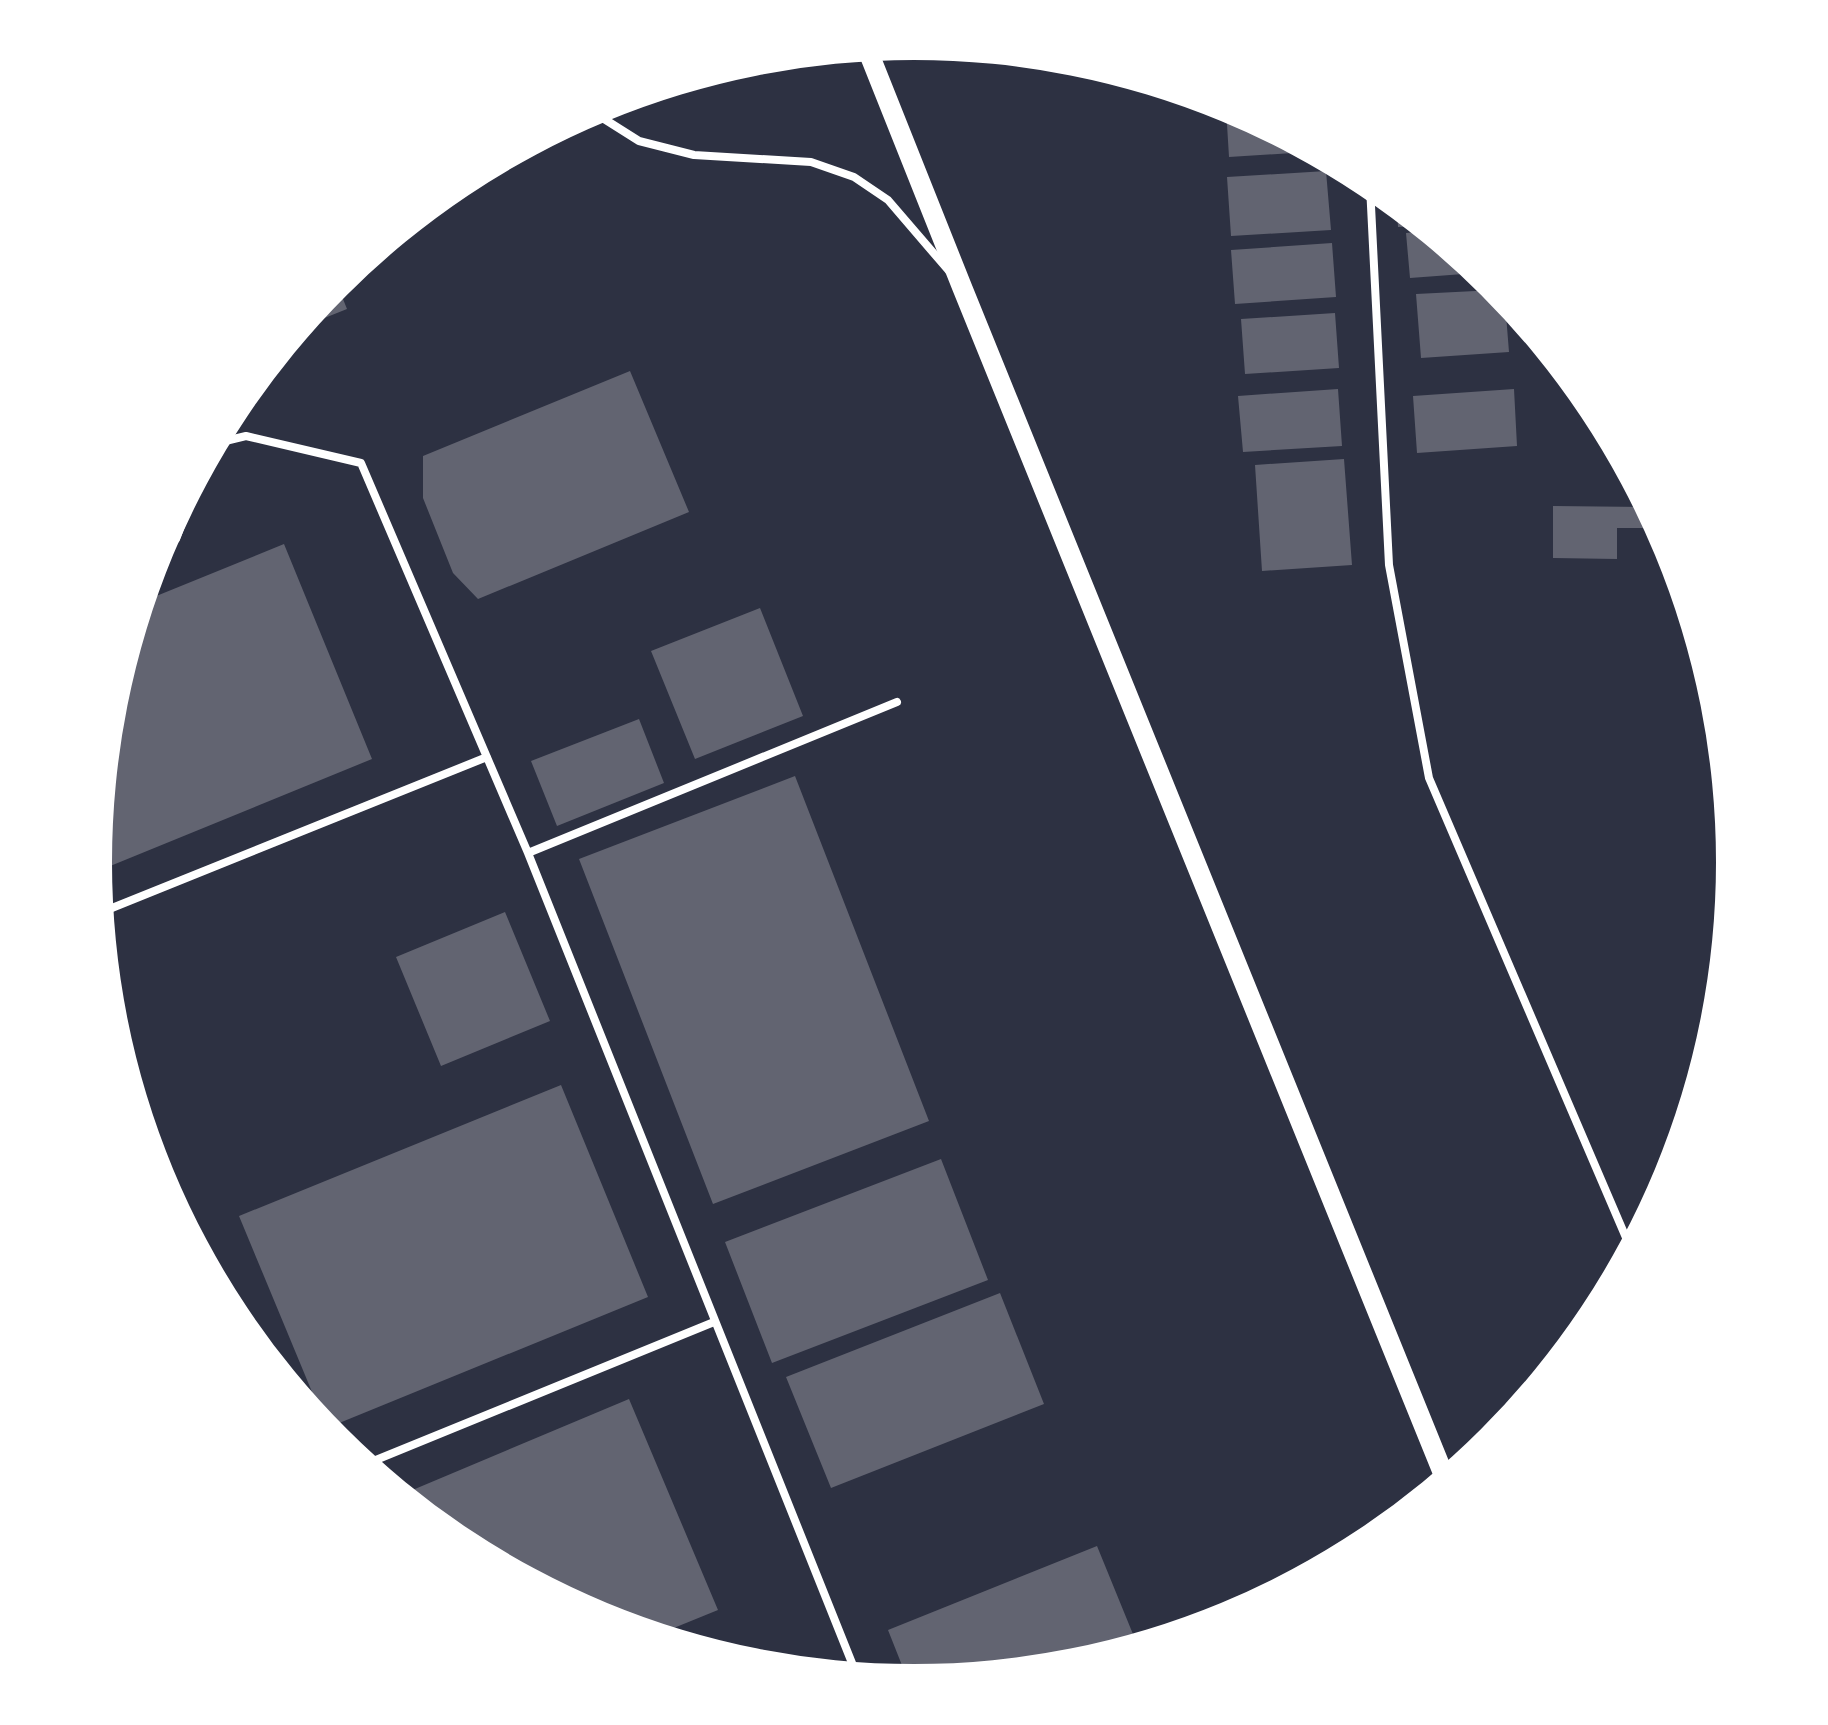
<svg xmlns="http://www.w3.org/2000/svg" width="1828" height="1725" font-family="Lora,serif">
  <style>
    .building { fill: #626471 }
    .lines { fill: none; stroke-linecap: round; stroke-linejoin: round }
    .minor { stroke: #fff; stroke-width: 8 }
    .primary { stroke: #fff; stroke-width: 20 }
  </style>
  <rect width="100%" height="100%" fill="#2d3142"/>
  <!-- building -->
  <path class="building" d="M1226,108h1l81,44 -79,5z
    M1326,171l5,59 -100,6 -4,-59z
    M1397,207l22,19 -21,1z
    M1426,231l51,42 -67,5 -4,-45z
    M1332,243l4,54 -101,7 -4,-54z
    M337,284l10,25 -45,18 35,-42z
    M1495,290l10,12 4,50 -88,6 -5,-64z
    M1335,313l4,55 -94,6 -4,-55z
    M630,371l59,141 -211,87 -25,-26 -30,-75v-42z
    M1338,389l4,57 -99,6 -5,-56z
    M1514,389l3,57 -100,7 -4,-57z
    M1344,459l8,106 -90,6 -7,-106z
    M1553,506l92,1 12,21h-40v31l-64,-1z
    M284,544l88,215 -274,112v-9l15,-159 31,-102z
    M760,608l43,108 -108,43 -44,-108z
    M639,719l25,64 -107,43 -26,-65z
    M795,776l134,345 -216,83 -134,-345z
    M505,912l45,109 -109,45 -45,-109z
    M561,1085l87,212 -321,131 -88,-212z
    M941,1159l47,121 -216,83 -47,-121z
    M1000,1293l44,111 -213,84 -45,-111z
    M629,1399l89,211 -59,24 -58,-17 -141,-76 -57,-47z
    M1097,1546l40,98 -64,19 -166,15 -19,-48z"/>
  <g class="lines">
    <!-- minor -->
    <path class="minor" d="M596,111l5,6 38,24 55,14 117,7 43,15 34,23 61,71
      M1370,186l19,379 40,213 201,469
      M217,443l29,-7 115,27 167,390 328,820
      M163,544l13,-5 27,-71
      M528,853l369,-151
      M102,912l385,-155
      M366,1464l348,-142"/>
    <!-- primary -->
    <path class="primary" d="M868,51l94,236 483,1191"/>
  </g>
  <!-- crop -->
  <path d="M0 0H1828V1725H0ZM112 862a802 802 0 1 1 1604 0a802 802 0 1 1-1604 0Z" fill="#fff" fill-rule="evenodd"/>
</svg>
